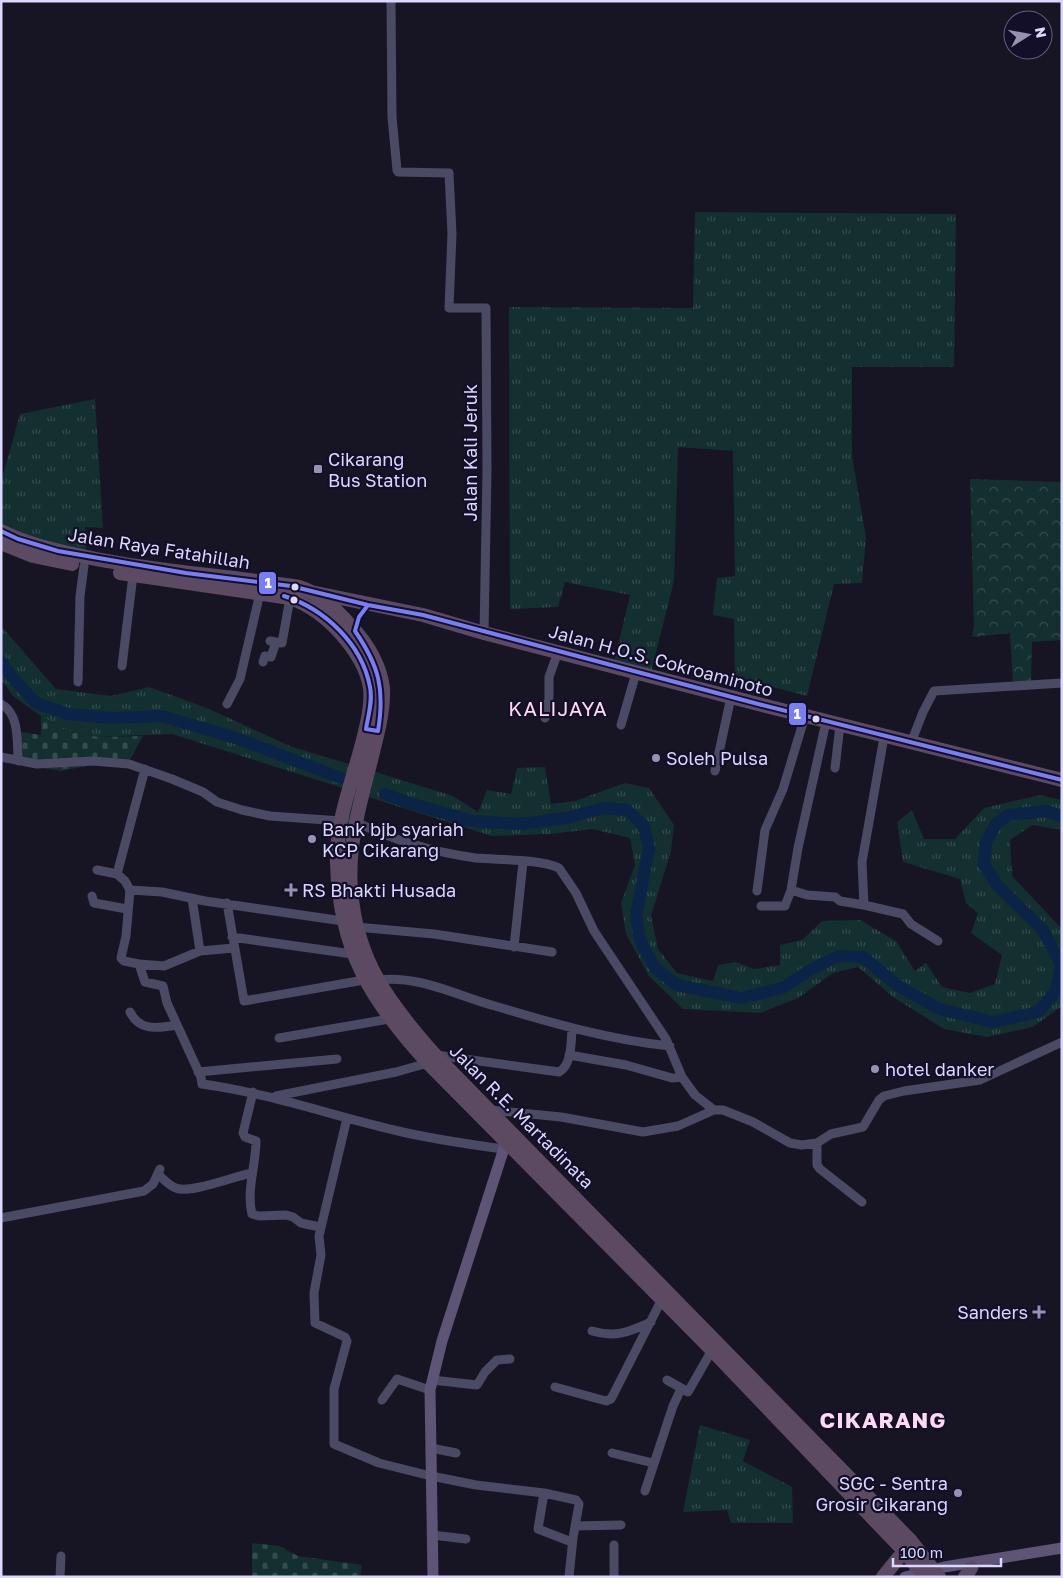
<svg xmlns="http://www.w3.org/2000/svg" width="1063" height="1578" font-family="'Golos Text',sans-serif">
  <style>
    .grass { fill: url(#grass-tufts) }
    .forest { fill: url(#forest-crowns) }
    .cemetery { fill: url(#cemetery-stones) }
    .lines { fill: none; stroke-linecap: round; stroke-linejoin: round }
    .river { stroke: #0c2348; stroke-width: 12 }
    .minor { stroke: #4a4a64; stroke-width: 9 }
    .major { stroke: #5e5475; stroke-width: 11 }
    .highway { stroke: #5c4a63; stroke-width: 14 }
    .bus-1-casing { stroke: #130f29; stroke-width: 8 }
    .bus-1 { stroke: #7a7ef6; stroke-width: 4 }
    .poi-dot { fill: #9693b2; stroke: #130f29; stroke-width: 2 }
    .bus-dot { fill: #dbd7ff; stroke: #130f29; stroke-width: 2 }
    .labels { text-anchor: middle; dominant-baseline: central; stroke-width: 4.5; stroke-linejoin: round; paint-order: stroke }
    .street-label { font-size: 18px; fill: #dbd7ff; stroke: #130f29 }
    .poi-label { font-size: 18px; fill: #dbd7ff; stroke: #130f29; text-anchor: start }
    .quarter-label { font-size: 20px; letter-spacing: 1px; fill: #ffd9f2; stroke: #130f29 }
    .district-label { font-size: 22px; font-weight: bold; letter-spacing: 1px; fill: #ffd9f2; stroke: #130f29 }
    .line-badge { stroke: #130f29; stroke-width: 2 }
    .badge-label { font-size: 14px; text-anchor: middle; font-weight: bold; fill: #fff }
  </style>
  <defs>
    <pattern id="grass-tufts" width="24" height="20" patternUnits="userSpaceOnUse" patternTransform="scale(1.25)"><rect width="24" height="20" fill="#132f2f"/><path d="M3 7l-1-3M5 7V3M7 7l1-3M15 17l-1-3M17 17v-4M19 17l1-3" fill="none" stroke="#354c4e"/></pattern>
    <pattern id="forest-crowns" width="20" height="18" patternUnits="userSpaceOnUse" patternTransform="scale(1.25)"><rect width="20" height="18" fill="#132f2f"/><path d="M2 6a3 3 0 1 1 6 0M12 15a3 3 0 1 1 6 0" fill="none" stroke="#354c4e"/></pattern>
    <pattern id="cemetery-stones" width="16" height="16" patternUnits="userSpaceOnUse" patternTransform="scale(1.25)"><rect width="16" height="16" fill="#132f2f"/><path d="M2 7V4a2 2 0 0 1 4 0v3zM10 15v-3a2 2 0 0 1 4 0v3z" fill="#354c4e"/></pattern>
  </defs>
  <rect width="100%" height="100%" fill="#171523"/>
  <!-- grass -->
  <path class="grass" d="M695,212l261,2 -2,153h-102v89l14,82 -4,45 -28,1 -27,112 -72,-19 -1,-58 -21,-4 4,-37 18,-2 -2,-125 -55,-4 -4,134 -24,95 -37,-9 17,-72 -65,-13 -7,25 -48,2 -1,-302 184,1z
    M95,399l8,129 -18,-1 1,25 -51,-12 -34,-16v-42l19,-68z
    M1,626l55,63 55,7 38,-9 58,21 85,39 64,19 -7,24 13,5 7,-25 84,26 25,16 9,-22 24,4 6,-26 28,-1 6,37 24,-3 50,-18 24,5 25,37 -3,26 -20,65 7,33 19,24 36,8 5,-16 18,-3 18,7 26,-4v-20l22,-5 20,-19 38,-1 36,21 19,30 11,-8 16,24 28,6 25,-9 7,-29 -31,-22 7,-20 -12,-10 -6,-24 -57,-17 -6,-40 15,-12 12,29h31l29,-31 56,-13 22,5v30l-30,-5 -22,15 2,36 50,53v77l-29,21 -46,10 -43,-8 -51,-32 -35,-30 -25,6 -35,25 -38,15 -77,-4 -34,-33 -23,-42 -5,-31 14,-38 -5,-27 -37,-9 -43,5 -58,2 -130,-41c-42,148 29,216 126,313 44,45 88,90 133,135l-7,8 -210,-214c-63,-78 -80,-149 -55,-247l-177,-56 -74,3 -27,-5 -30,-16 -28,-20 -12,-17z
    M700,1425l50,15 -7,21 49,26 1,36h-62l-4,-13 -44,2z"/>
  <!-- forest -->
  <path class="forest" d="M970,479l92,3v158l-30,2 -1,40 -18,3 -3,-52 -38,4 2,-11z"/>
  <!-- cemetery -->
  <path class="cemetery" d="M41,716l30,16 27,5 45,-1 -16,29 -31,-1 -35,7 -41,-7v-32l21,3z
    M252,1543l27,3 19,10 64,9 -2,12h-108z"/>
  <g class="lines">
    <!-- river -->
    <path class="river" d="M1,661l10,15 25,27 32,11 42,4 52,-2 74,22 105,40
      M385,794l24,9 63,18 48,3 46,-6 38,-10 23,2 17,16 5,22 -13,68 4,24 15,28 22,17 64,13 41,-10 28,-18 28,-14 25,1 34,28 42,24 54,13 45,-10 18,-21 5,-27 -19,-35 -45,-44 -13,-21 2,-22 10,-18 12,-9 38,-4 16,5"/>
    <!-- minor -->
    <path class="minor" d="M391,1l1,116 5,53 1,2 51,1 3,61 -3,74h37l1,163 -3,162
      M270,641l12,2 8,-45
      M263,662l2,-6 6,1 5,-15
      M122,666l11,-91
      M78,682l2,-86 4,-30
      M1,704c19,10 16,39 17,57
      M227,704l13,-25 20,-86
      M545,718l4,-19v-22l9,-25
      M826,722l-28,126 -7,42 16,5 28,2 5,4 24,4
      M621,725l15,-52
      M884,737l-22,125 2,43 39,9 8,10 27,17
      M911,743l12,-31 11,-21 128,-8
      M1,757l36,7 56,-3 36,3 43,15 31,13 14,10 25,8 28,6 71,5
      M835,768l5,-43
      M145,769l-28,105 8,7 5,9 -4,46 -5,22 3,3 15,3 6,18 18,4 4,17 34,74 1,7c66,9 128,31 192,46 36,9 73,14 109,19
      M715,771l16,-74
      M356,822c39,19 76,30 120,36 22,2 65,1 83,10l17,25 18,38 72,108 16,38 13,18 19,15
      M97,870l20,4
      M130,890l32,2 43,9 138,20
      M757,891l8,-61 18,-41 22,-73
      M92,896l2,7 33,6
      M192,898l8,53 34,-3
      M227,903l17,98 120,-21
      M761,906h24l6,-16
      M356,927l78,7 118,18
      M232,937l120,17
      M514,947l9,-85
      M139,964l25,2 36,-15
      M377,980c43,-5 78,15 118,26 57,17 115,34 175,40
      M130,1012c10,20 28,16 47,13
      M279,1038l110,-19
      M436,1055l123,17c13,-7 12,-30 13,-43
      M569,1055l57,10 46,13 10,-1
      M198,1072l139,-13
      M253,1092l-10,41 2,4 11,4c0,24 -10,50 -4,73l7,2 27,-1 7,2 8,6 19,4
      M276,1096l120,-24 32,-9
      M490,1110l71,7 82,15 35,-6 36,-16h9l30,12 37,21 12,2 15,-2 14,-9 32,-7 16,-27 5,-4 20,-5 76,-11 82,-38
      M347,1118l-28,118 2,19 -7,38 1,30 30,14 2,4 -13,48v55l45,19 52,13 45,9 68,8 32,7 3,4 -6,34
      M817,1143v22l3,4 42,33
      M158,1174c5,5 11,12 18,14 14,6 59,-12 76,-15
      M1,1218l143,-27 9,-7 7,-15
      M592,1331c25,7 36,1 59,-9
      M432,1380l45,5 8,-13 12,-12 13,-1
      M667,1380l21,12 24,-42
      M555,1387l51,14 5,-2 51,-100
      M382,1400l15,-21 33,11
      M431,1448l25,5
      M612,1453l41,10
      M645,1491l28,-85 8,-17
      M544,1493l-6,36 31,12 4,-3 -4,39
      M575,1526l46,-1
      M432,1535l34,4
      M60,1577l1,-21
      M614,1577v-32"/>
    <!-- major -->
    <path class="major" d="M433,1577l-3,-187 12,-49 64,-199
      M905,1577l39,-10 118,-19"/>
    <!-- highway -->
    <path class="highway" d="M1,531c30,15 62,21 95,28 67,13 135,17 203,28 20,6 38,23 51,38 16,17 30,39 33,63 1,20 -4,40 -9,60 -11,47 -27,92 -23,141 5,71 38,114 83,165l442,451 35,36 28,36
      M1,543l32,13 39,8
      M120,573l170,25c20,7 38,21 52,37 13,15 25,33 28,53 2,16 -3,36 -7,52 -10,40 -27,80 -26,122 2,87 33,138 91,201l284,287 192,201 21,26
      M316,593l107,22 61,18 278,72 300,75
      M883,1577l21,-26
      M965,1577l6,-9"/>
    <defs>
      <path id="bus-1" d="M1,531l17,8 40,12 128,22 105,13 77,19 55,10 339,90 300,75
        M284,596c41,13 78,48 86,91 3,14 -2,29 -4,42l12,2c7,-42 1,-65 -23,-100l4,-14 9,-12"/>
    </defs>
    <!-- bus-1 casing -->
    <use href="#bus-1" class="bus-1-casing"/>
    <!-- bus-1 -->
    <use href="#bus-1" class="bus-1"/>
  </g>
  <!-- markers -->
  <g class="poi-dot">
    <rect x="313" y="464" width="10" height="10" rx="2.5"/>
    <circle cx="656" cy="758" r="5"/>
    <circle cx="312" cy="839" r="5"/>
    <path d="M288.5 882.5h5v5h5v5h-5v5h-5v-5h-5v-5h5z"/>
    <circle cx="875" cy="1069" r="5"/>
    <path d="M1036.5 1304.5h5v5h5v5h-5v5h-5v-5h-5v-5h5z"/>
    <circle cx="958" cy="1493" r="5"/>
  </g>
  <g class="bus-dot">
    <circle cx="295" cy="587" r="4.5"/>
    <circle cx="294" cy="600" r="4.5"/>
    <circle cx="816" cy="719" r="4.5"/>
  </g>
  <g class="labels">
    <!-- street labels -->
    <g class="street-label">
      <text transform="translate(470 453) rotate(-90)">Jalan Kali Jeruk</text>
      <text transform="translate(159 548) rotate(9)">Jalan Raya Fatahillah</text>
      <text transform="translate(661 660) rotate(15)">Jalan H.O.S. Cokroaminoto</text>
      <text transform="translate(522 1116) rotate(45)">Jalan R.E. Martadinata</text>
    </g>
    <!-- poi labels -->
    <g class="poi-label">
      <text x="328" y="459">Cikarang<tspan x="328" dy="21">Bus Station</tspan></text>
      <text x="666" y="758">Soleh Pulsa</text>
      <text x="322" y="829">Bank bjb syariah<tspan x="322" dy="21">KCP Cikarang</tspan></text>
      <text x="302" y="890">RS Bhakti Husada</text>
      <text x="885" y="1069">hotel danker</text>
      <text x="1028" y="1312" text-anchor="end">Sanders</text>
      <text x="948" y="1483" text-anchor="end">SGC - Sentra<tspan x="948" dy="21">Grosir Cikarang</tspan></text>
    </g>
    <!-- quarter labels -->
    <g class="quarter-label">
      <text x="558" y="708">KALIJAYA</text>
    </g>
    <!-- district labels -->
    <g class="district-label">
      <text x="883" y="1419">CIKARANG</text>
    </g>
  </g>
  <g class="line-badge">
    <rect x="258" y="571" width="19" height="24" rx="5" fill="#7a7ef6"/>
    <rect x="788" y="702" width="19" height="24" rx="5" fill="#7a7ef6"/>
  </g>
  <g class="badge-label">
    <text x="268" y="588">1</text>
    <text x="797" y="719">1</text>
  </g>
  <!-- border -->
  <rect width="1063" height="1578" fill="none" stroke="#dbd7ff" stroke-width="5"/>
  <!-- north arrow -->
  <g transform="translate(1028 35) rotate(79)"><circle r="24" fill="#130f29" stroke="#635f7f"/>
  <path d="M0-4L9 19L0 12L-9 19Z" fill="#9693b2"/>
  <text y="-8" font-size="14" font-weight="bold" text-anchor="middle" fill="#dbd7ff">N</text>
  </g>
  <!-- scale -->
  <path d="M893 1558v8h108v-8" fill="none" stroke="#dbd7ff" stroke-width="2.5"/>
  <text x="900" y="1558" font-size="15" fill="#dbd7ff" stroke="#130f29" stroke-width="4" paint-order="stroke">100 m</text>
</svg>
